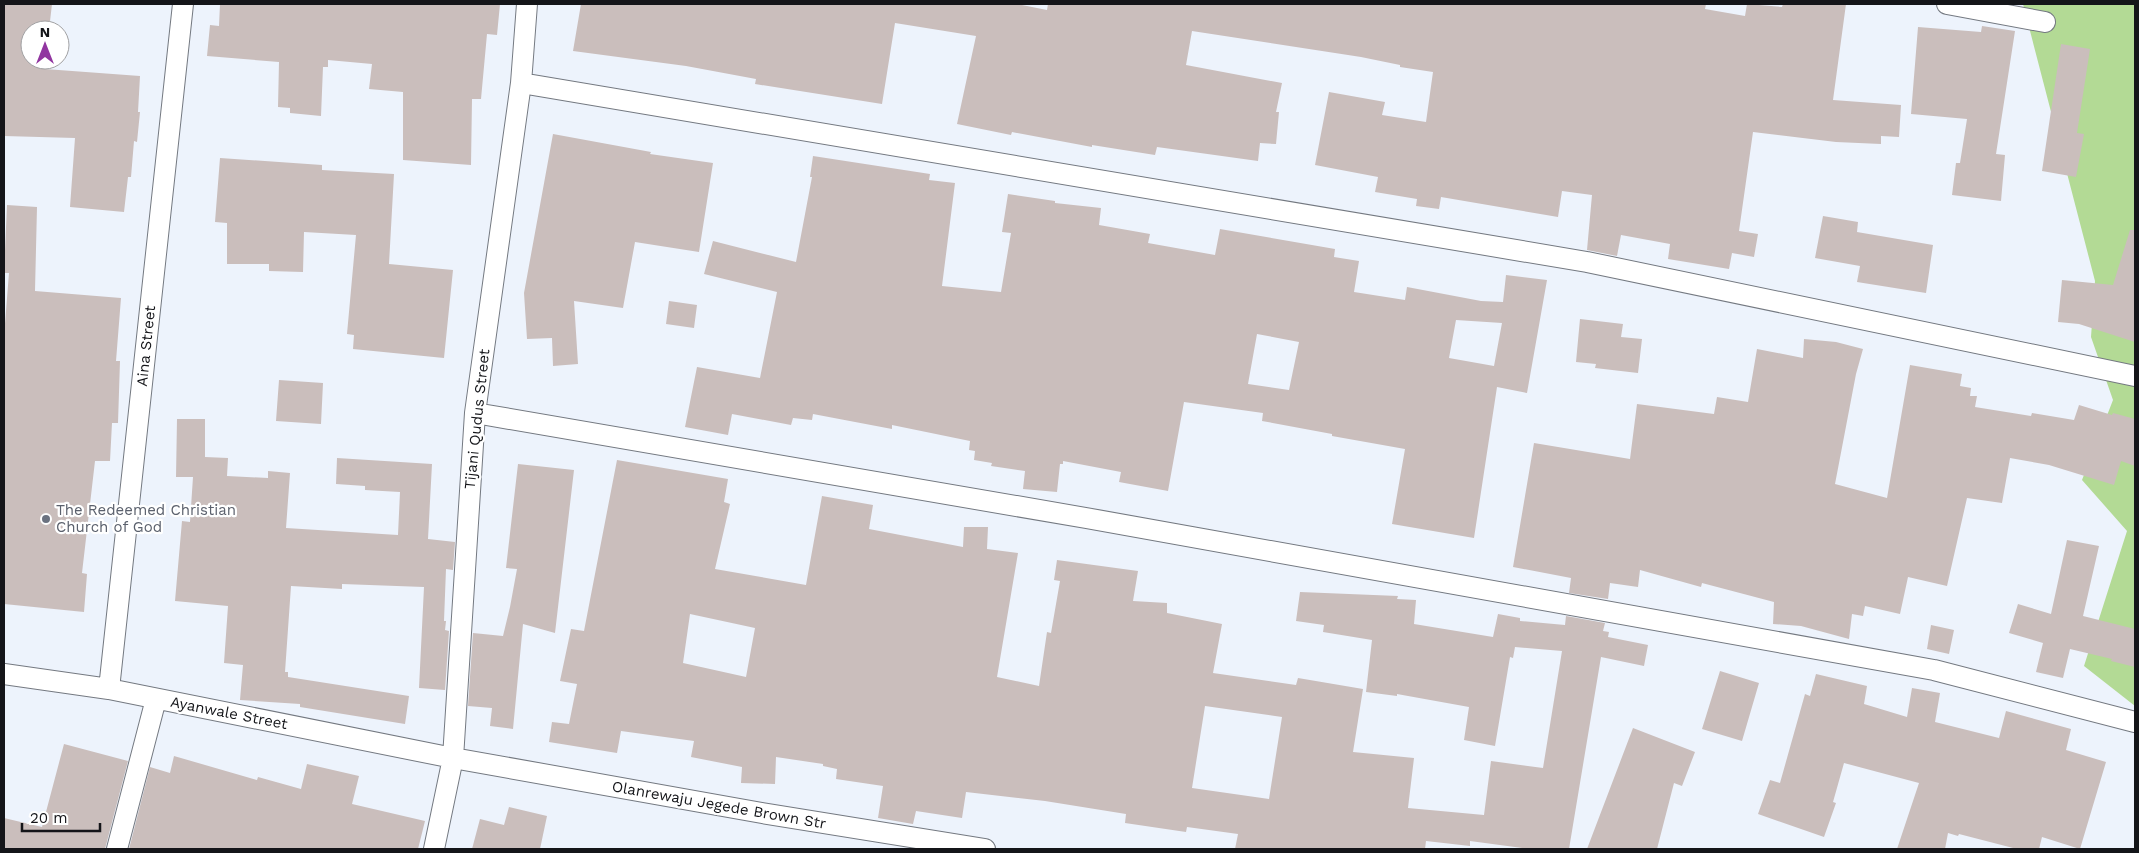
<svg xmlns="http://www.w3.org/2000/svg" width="2139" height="853" font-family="'Work Sans',sans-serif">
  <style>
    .green { fill: #b3da95 }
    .building { fill: #cabebc; fill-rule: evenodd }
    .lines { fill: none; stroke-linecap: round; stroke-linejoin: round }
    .street-casing { stroke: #747981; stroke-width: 22 }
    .street { stroke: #fff; stroke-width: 20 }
    .worship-dot { fill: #6b7280; stroke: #fff; stroke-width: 2 }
    .labels { text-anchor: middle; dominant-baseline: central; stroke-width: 4.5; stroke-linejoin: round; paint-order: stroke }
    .street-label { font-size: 15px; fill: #141519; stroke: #fff }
    .worship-label { font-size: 15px; fill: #5b616d; stroke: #fff; text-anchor: start }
  </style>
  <rect width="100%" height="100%" fill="#edf3fc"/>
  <!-- green -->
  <path class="green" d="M2023,4h112v702l-51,-40 43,-135 -45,-51 31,-80 -22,-63 4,-56z"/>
  <!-- building -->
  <path class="building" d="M4,4h48l-3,26h-19v30h16l-1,9 95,7 -2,36h2l-3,30 -3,-1 -3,36h-3l-4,35 -54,-5 5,-69 -71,-2z
    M220,4h280l-3,31 -10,-1 -6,65h-9l-1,66 -68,-5v-68l-34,-3 3,-25 -44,-4v7h-5l-2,49 -31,-3v-5l-12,-1 1,-45 -72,-6 3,-31 9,1z
    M581,4h436l30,6 1,-6h658l-1,5 40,7 2,-12 35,3 1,-3h63l-13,96 68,5 -2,32 -18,-1v8l-45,-2 -83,-10 -14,99 19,3 -4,23 -22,-4 -3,16 -61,-10 2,-15 -49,-9 -4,21 -30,-6 5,-55 -30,-4 -4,26 -117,-20 -2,12 -23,-3 1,-7 -42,-7 3,-15 -63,-12 14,-73 56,10 -3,13 44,7 7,-50 -33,-5v-2l-39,-8 -169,-26 -6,34 96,18 -6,29h3l-3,32 -16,-1 -2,18 -101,-14 -2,8 -63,-10v2l-80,-15 -1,3 -54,-11 19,-88 -81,-13 -13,81 -127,-20 1,-5 -70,-13 -113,-15z
    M1982,26l33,5 -19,123 9,1 -4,46 -49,-6 4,-32h4l7,-44 -56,-5 7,-87 63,5z
    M2061,44l29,5 -13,84 7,1 -8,43 -34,-6z
    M553,134l98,18 -1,2 63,9 -14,89 -64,-10 -12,66 -49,-7 4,63 -25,2 -1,-28 -25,1 -3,-46z
    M813,156l117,18 -1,6 26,3 -13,103 59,6 10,-59 -9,-1 6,-38 47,7v2l46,5 -2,17 51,9 -2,9 67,12 5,-26 115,20 -1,8 25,4 -5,31 51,8 2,-13 74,14 22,1 3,-27 41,5 -20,113 -30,-6 -23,151 -82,-14 13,-75 -73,-13v-2l-70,-13 1,-8 -79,-11 -16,89 -49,-9 2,-10 -58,-11v3h-3l-3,28 -34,-3 2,-18 -34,-5 1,-3 -18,-3 1,-9 -6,-1 1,-9 -78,-16v4l-79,-15 -1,6 -19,-2 -2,7 -59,-11 -4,21 -43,-8 12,-60 63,11 17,-86 -73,-18 9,-33 83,21 16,-85h-2zM1456,320l46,3 -8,43 -45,-8zM1257,334l42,8 -10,48 -41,-6z
    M220,158l102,7v5l72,4 -5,90 64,6 -9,88 -91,-9 1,-14 -7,-1 9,-99 -52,-3 -1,40 -34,-1v-7h-42v-41l-12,-1z
    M7,205l30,2 -2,84 86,7 -5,63h4l-2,62h-6l-2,38h-15l-13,112 5,1 -3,38 -80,-8v-268l5,-63h-5z
    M1823,216l35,6 -1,10 76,13 -7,48 -69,-11 3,-16 -45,-8z
    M2130,230h5v112l-56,-18 -21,-2 4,-42 51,5z
    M669,301l28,4 -3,23 -28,-4z
    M1580,319l43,5 -2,13 21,2 -4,34 -43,-5 1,-4 -20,-2z
    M1804,339l32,3 27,7 -7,25 -21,110 52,14 23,-133 52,9 -2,12 11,2 -1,8h7l-2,11 56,9 1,-3 42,7 5,-15 33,10 1,-2 22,6v47l-14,-5 -7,24 -65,-20 -39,-7 -8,45 -35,-5 -20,88 -39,-9 -8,37 -35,-8 -2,10 -11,-2 -3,25 -48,-13 -28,-2 1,-22 -72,-19 -1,4 -61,-17 -2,17 -28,-4 -2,16 -39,-6 2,-15 -58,-11 21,-124 96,16 7,-55 77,10 3,-17 31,5 9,-53 46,9z
    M279,380l44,3 -2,41 -45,-3z
    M177,419h28v38l23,1 -1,18 41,2v-7l22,2 -4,55 112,7 2,-43 -35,-2v-4l-29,-2 1,-26 95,6 -4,75 27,3 -2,28 -7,-1 -2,52h2l-1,9 4,1 -4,59 -26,-2 5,-101 -82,-3v5l-51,-3 -6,86h3v5l121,19 -4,28 -105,-17v-3l-60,-4 3,-35 -19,-2 4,-57 -53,-5 7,-80 8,1 3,-45h-17z
    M617,460l111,19 -4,23 6,2 -15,65 91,16 16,-89 51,9 -4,24 94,18 1,-20h24l-1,22 31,4 -21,124 42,9 8,-54 4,1 9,-52 -6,-1 3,-20 81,11 -5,30 34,2v10l55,11 -9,49 83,12 2,-7 65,11 -10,63 61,6 -6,50 76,7 7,-54 52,7 19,-117 -47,-4 -2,11 -3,-1 -15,89 -31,-6 5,-33 -72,-13v2l-31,-4 6,-52 -49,-8 1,-7 -28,-4 4,-29 98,4 -1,3 19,1 -2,24 79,13 5,-23 22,4v3l45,4 1,-9 39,7 -2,8 6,1 -1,5 40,8 -4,21 -43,-9 -32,192h-39l-60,-8v5l-44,-5 -1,8h-190l3,-15 -51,-7 -1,5 -61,-9 1,-9 -81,-13 -79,-9 -4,26 -46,-7 -3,13 -35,-6 5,-32 -47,-7 1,-10 -14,-3v-2l-47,-7 -1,27 -34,-1 1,-16 -51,-10 3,-16 -73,-10 -4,22 -68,-11 3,-20 17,2 8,-40 -17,-3 11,-52 13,2zM690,614l65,14 -9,49 -63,-14zM1205,706l77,11 -13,82 -77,-11z
    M518,464l56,6 -19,163 -32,-9 -10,105 -23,-3 2,-18 -24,-2 5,-73 30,3 7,-29 7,-38 -11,-1z
    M2067,540l32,6 -16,70 52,13v38l-24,-6 1,-2 -42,-10 -7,29 -27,-6 7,-29 -34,-10 9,-29 33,10z
    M1931,625l23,5 -5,24 -22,-5z
    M1720,671l39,12 -17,58 -40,-12z
    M1816,674l51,12 -3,18 43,13 5,-29 28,5 -5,29 64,16 7,-27 65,18 -5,21 40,12 -26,87 -38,-12 -3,12h-22l-58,-15 -1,2 -10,-3 -3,16h-48l22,-66 -75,-20 -11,39 3,1 -12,34 -66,-23 12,-34 10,3 25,-89 5,2z
    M1633,728l62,24 -13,34 -8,-3 -17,66h-70z
    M64,744l64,17 -23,88h-101v-31l38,9z
    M174,756l83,24 1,-3 43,12 6,-25 52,12 -7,28 73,17 -7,28h-289l21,-82 20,6z
    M509,807l38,9 -7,33h-68l8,-30 24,6z"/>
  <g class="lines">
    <defs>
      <path id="street" d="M1947,4l98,18
        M521,83l1066,179 548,114
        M475,413l611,105 848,152 201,52
        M4,674l105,15 344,69 309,55 223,36
        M109,689l74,-685
        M117,849l39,-150
        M434,849l19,-91 22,-345 46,-330 6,-79"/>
    </defs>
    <!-- street casing -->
    <use href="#street" class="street-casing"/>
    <!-- street -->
    <use href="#street" class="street"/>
  </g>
  <!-- markers -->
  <circle class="worship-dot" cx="46" cy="519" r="5"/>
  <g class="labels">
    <!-- street labels -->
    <g class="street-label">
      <text transform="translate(146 346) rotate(-84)">Aina Street</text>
      <text transform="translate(477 419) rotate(-84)">Tijani Qudus Street</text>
      <text transform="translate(229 713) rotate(11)">Ayanwale Street</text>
      <text transform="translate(719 805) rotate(10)">Olanrewaju Jegede Brown Str</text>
    </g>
    <!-- worship labels -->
    <g class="worship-label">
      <text x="56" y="510">The Redeemed Christian<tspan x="56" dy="17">Church of God</tspan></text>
    </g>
  </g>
  <!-- border -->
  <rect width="2139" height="853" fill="none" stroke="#141519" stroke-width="10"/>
  <!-- north arrow -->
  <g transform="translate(45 45)"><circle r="24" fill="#ffffff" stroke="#a1a1a3"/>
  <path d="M0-4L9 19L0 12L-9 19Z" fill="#9135a0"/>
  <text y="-8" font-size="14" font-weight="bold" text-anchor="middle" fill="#141519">N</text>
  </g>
  <!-- scale -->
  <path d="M22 823v8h78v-8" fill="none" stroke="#141519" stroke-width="2.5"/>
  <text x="30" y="823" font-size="15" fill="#141519" stroke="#ffffff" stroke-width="4" paint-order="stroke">20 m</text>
</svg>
